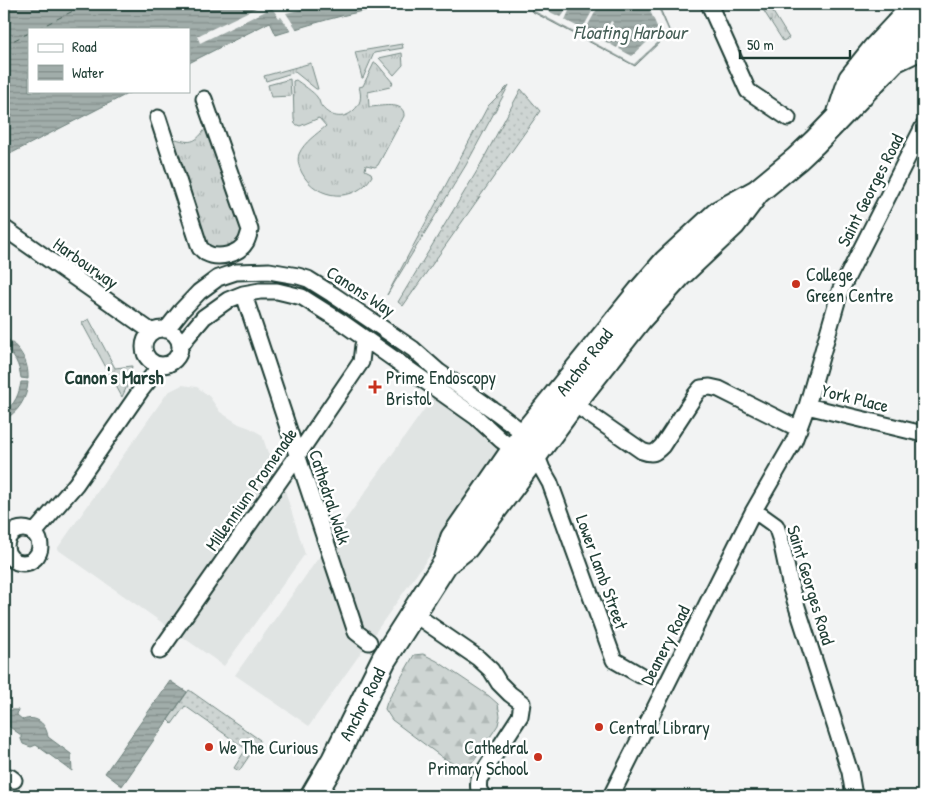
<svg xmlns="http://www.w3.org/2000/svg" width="927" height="800" font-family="'Patrick Hand',sans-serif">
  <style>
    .built { fill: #e0e4e3 }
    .grass { fill: url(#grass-tufts); stroke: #768984 }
    .forest { fill: url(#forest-firs); stroke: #768984 }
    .garden { fill: url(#garden-dots); stroke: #768984 }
    .water { fill: url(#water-rules); stroke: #6d807b }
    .pier { fill: #f2f3f3 }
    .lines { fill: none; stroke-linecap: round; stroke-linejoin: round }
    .ferry { stroke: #465f57; stroke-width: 1; stroke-dasharray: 6 5; stroke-linecap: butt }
    .street-casing { stroke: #1f3d34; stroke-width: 19 }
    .primary-casing { stroke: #1f3d34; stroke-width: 28 }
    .street { stroke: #fff; stroke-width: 15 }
    .primary { stroke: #fff; stroke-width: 24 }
    .poi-dot { fill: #c8321e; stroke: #fff; stroke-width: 2 }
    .labels { text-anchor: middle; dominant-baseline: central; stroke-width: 5; stroke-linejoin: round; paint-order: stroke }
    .street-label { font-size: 18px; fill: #1f3d34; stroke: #fff }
    .poi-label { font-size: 18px; fill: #1f3d34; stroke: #fff; text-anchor: start }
    .water-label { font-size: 19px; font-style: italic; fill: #465f57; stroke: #fff }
    .neighbourhood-label { font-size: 19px; font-weight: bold; fill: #1f3d34; stroke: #fff }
  </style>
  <defs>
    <pattern id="grass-tufts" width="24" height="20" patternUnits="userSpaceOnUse" patternTransform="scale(1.25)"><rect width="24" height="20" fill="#ced5d3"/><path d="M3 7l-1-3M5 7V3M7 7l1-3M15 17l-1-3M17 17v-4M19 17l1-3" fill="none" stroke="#b0b8b6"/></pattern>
    <pattern id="forest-firs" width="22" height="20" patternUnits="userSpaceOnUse" patternTransform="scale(1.25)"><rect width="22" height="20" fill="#ced5d3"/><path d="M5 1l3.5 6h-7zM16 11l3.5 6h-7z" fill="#b0b8b6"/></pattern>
    <pattern id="garden-dots" width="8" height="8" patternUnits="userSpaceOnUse" patternTransform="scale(1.25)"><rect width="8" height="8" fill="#ced5d3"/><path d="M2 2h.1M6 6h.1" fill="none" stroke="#b0b8b6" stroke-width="1.8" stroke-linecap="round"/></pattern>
    <pattern id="water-rules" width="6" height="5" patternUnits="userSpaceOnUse" patternTransform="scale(1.25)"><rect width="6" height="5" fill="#a1adaa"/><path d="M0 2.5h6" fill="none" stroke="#838e8b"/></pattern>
  </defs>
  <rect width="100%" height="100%" fill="#f2f3f3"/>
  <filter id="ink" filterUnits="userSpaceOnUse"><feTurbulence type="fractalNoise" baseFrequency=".02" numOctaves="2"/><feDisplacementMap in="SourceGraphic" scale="10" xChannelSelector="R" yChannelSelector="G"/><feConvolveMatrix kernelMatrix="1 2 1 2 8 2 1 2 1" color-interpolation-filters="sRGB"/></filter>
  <g filter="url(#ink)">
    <!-- built -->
    <path class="built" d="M182,385l15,2 12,9 11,16 19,12 11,4 12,7 6,18 12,9 6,32 19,60 -81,112 -167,-117 111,-157z
      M433,397l73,51 -197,278 -74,-51z"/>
    <!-- grass -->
    <path class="grass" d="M768,4l21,34 -6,3 -23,-36z
      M402,44l1,4 -29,5 -11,25h-1l-7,-26z
      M402,53l1,12 -9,10 -15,-17z
      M311,63v2l7,24h-2l-21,-17 -29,9 -2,-5z
      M374,63h2l2,2 15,18 -3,4 -22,5 1,15c10,0 36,-7 35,9l-26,49 -3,2 -9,-2 -1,5 6,3 1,3c-16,28 -56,24 -70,-3 -3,-6 -5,-12 -3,-19 5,-12 18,-20 27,-28l-7,-8 -19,8 -5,-2 -1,-5 -1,-38 3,-1c4,3 19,13 21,17 3,3 2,7 5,10 8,10 21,13 31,4 8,-7 9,-14 6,-24l4,-1z
      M290,79l1,17 -20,1 -3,-12z
      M206,128l5,4 33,98 -7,14c-14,5 -22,9 -33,-3l-31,-99 3,-3c16,5 20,3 30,-11z
      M89,319l26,49 17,-2 -3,16 -7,15 -40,-74z"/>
    <!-- forest -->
    <path class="forest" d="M423,654l14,7 52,35 9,8 2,12 -2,9 -24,36 -8,4 -12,-1 -11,-6 -51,-38 -7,-11 2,-7 27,-47z"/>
    <!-- garden -->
    <path class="garden" d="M509,85l-43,80 -79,130 101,-189z
      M521,89l19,22 -137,195 -5,-4 79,-131z
      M189,690l71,50 -21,31 -5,-3 12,-19 -61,-43 -13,18 -4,-4z"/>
    <!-- water -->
    <path class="water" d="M4,4h409c-47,3 -92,17 -137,31l-6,-13 -81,41v-34h-160v62h104l-129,66z
      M535,4h123l12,28 -35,34 -104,-55z
      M4,337c15,9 25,24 24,42l-7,-1c-2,-14 -6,-22 -17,-31z
      M21,382h7c-1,17 -10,30 -24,38v-9c11,-6 15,-17 17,-29z
      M170,681l17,11 -65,94 -17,-13z
      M4,710h14l-1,5 6,5c13,-5 23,3 25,17l23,17 1,17 -36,-26 -5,2 -8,-3 -2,-5v-4l-17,-12z"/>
    <!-- pier -->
    <path class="pier" d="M264,4h19l3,5 7,-2 1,-3h4l2,1 7,-1h18l-39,9 11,17 -5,2 -11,-15 -2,1 -7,-10 -72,35 -3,-7z
      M536,4h8l-2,4 18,9 3,-2 6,-11h3l-7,16 17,9 2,-3 11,-20 3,1 -11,20 -1,4 15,8 10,-18 2,1 -9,19 13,7 10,-19 2,2 -10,18 13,7 27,-25 -12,-27h9l13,28 -35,32 -101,-54z"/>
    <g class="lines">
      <!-- ferry -->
      <path class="ferry" d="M37,29l50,-25
        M4,45l25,-12"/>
      <defs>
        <path id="street" d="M709,4l39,87 40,27
          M158,118l42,130c2,1 4,4 6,5 13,7 33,1 40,-11 2,-4 3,-8 4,-12l-46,-131
          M4,228l148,104
          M246,301l110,331 13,10
          M144 347a18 18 0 1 1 36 0a18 18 0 1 1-36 0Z
          M166,330l15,-19 18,-19 19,-14 18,-6 33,-1 29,5 10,3 24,15 81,55 26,23 57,40 29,22 7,10 10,25 8,14 64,177 26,15
          M180,347l7,-10 17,-20 24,-17 15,-6 17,-3h17l25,6 38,24 136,96 25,23 19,14
          M573,403l69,48c11,4 13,2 20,-5l34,-52 5,-6 9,-1 9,2 80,40
          M807,406l116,28
          M753,512l9,4 14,10 5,15 10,47 59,184 4,24
          M6 546a17 17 0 1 1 34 0a17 17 0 1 1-34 0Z
          M34,533l42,-49 65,-94 20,-25
          M414,614l64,44 13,12 8,13 11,11 12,9 -2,13 -41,63c-1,8 -1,12 4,17
          M160,651l137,-195 64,-94 2,-17
          M10,777l4,3
          M611,796l142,-284 41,-71 13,-35 33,-115 83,-164"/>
        <path id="primary" d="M898,54l16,-24 9,-9
          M840,113l11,-34 24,-30 42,-45
          M448,561l18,-14 49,-65 58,-79 67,-85 39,-43 54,-51 24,-32 40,-33 18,-17 79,-82 29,-14
          M313,796l21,-36 50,-101 62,-97 7,-24 72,-104 115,-142 26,-30 53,-49 38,-21"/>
      </defs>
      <!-- street casing -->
      <use href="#street" class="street-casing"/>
      <!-- primary casing -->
      <use href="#primary" class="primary-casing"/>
      <!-- street -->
      <use href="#street" class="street"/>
      <!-- primary -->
      <use href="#primary" class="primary"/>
    </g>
  </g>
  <!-- markers -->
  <g class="poi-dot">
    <circle cx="796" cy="284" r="5"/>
    <path d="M372.5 379.5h5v5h5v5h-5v5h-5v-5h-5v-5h5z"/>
    <circle cx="599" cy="727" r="5"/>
    <circle cx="209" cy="747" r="5"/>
    <circle cx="538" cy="757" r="5"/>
  </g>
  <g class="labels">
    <!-- street labels -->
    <g class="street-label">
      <text transform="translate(870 190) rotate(-63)">Saint Georges Road</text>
      <text transform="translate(86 263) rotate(35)">Harbourway</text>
      <text transform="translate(361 291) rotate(33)">Canons Way</text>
      <text transform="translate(584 362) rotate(-52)">Anchor Road</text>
      <text transform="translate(855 398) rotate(14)">York Place</text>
      <text transform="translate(251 489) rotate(-55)">Millennium Promenade</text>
      <text transform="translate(330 497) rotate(72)">Cathedral Walk</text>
      <text transform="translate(602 572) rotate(70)">Lower Lamb Street</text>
      <text transform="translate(811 585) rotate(73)">Saint Georges Road</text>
      <text transform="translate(665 645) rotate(-63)">Deanery Road</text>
      <text transform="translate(362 704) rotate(-63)">Anchor Road</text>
    </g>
    <!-- poi labels -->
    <g class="poi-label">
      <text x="806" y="274">College<tspan x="806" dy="21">Green Centre</tspan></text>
      <text x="386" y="377">Prime Endoscopy<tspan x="386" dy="21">Bristol</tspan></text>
      <text x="609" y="727">Central Library</text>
      <text x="219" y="747">We The Curious</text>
      <text x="528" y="747" text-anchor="end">Cathedral<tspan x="528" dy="21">Primary School</tspan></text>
    </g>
    <!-- water labels -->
    <g class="water-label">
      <text x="630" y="32">Floating Harbour</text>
    </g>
    <!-- neighbourhood labels -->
    <g class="neighbourhood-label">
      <text x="114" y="377">Canon's Marsh</text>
    </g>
  </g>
  <!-- margin -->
  <rect width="927" height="800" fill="none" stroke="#fff" stroke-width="20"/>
  <rect x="10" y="10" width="907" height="780" fill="none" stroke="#1f3d34" stroke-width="2" filter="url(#ink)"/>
  <!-- legend -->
  <rect x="28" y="28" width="162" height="65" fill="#ffffff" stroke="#a5b1ae"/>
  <rect x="38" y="44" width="25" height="8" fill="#ffffff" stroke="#a5b1ae"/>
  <text x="72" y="52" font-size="15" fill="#1f3d34">Road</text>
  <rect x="38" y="65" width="25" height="15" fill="url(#water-rules)" stroke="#a5b1ae"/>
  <text x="72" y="78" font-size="15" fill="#1f3d34">Water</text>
  <!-- scale -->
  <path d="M740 50v8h110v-8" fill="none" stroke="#1f3d34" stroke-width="2.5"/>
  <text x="747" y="50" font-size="15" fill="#1f3d34" stroke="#ffffff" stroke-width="4" paint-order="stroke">50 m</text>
</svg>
